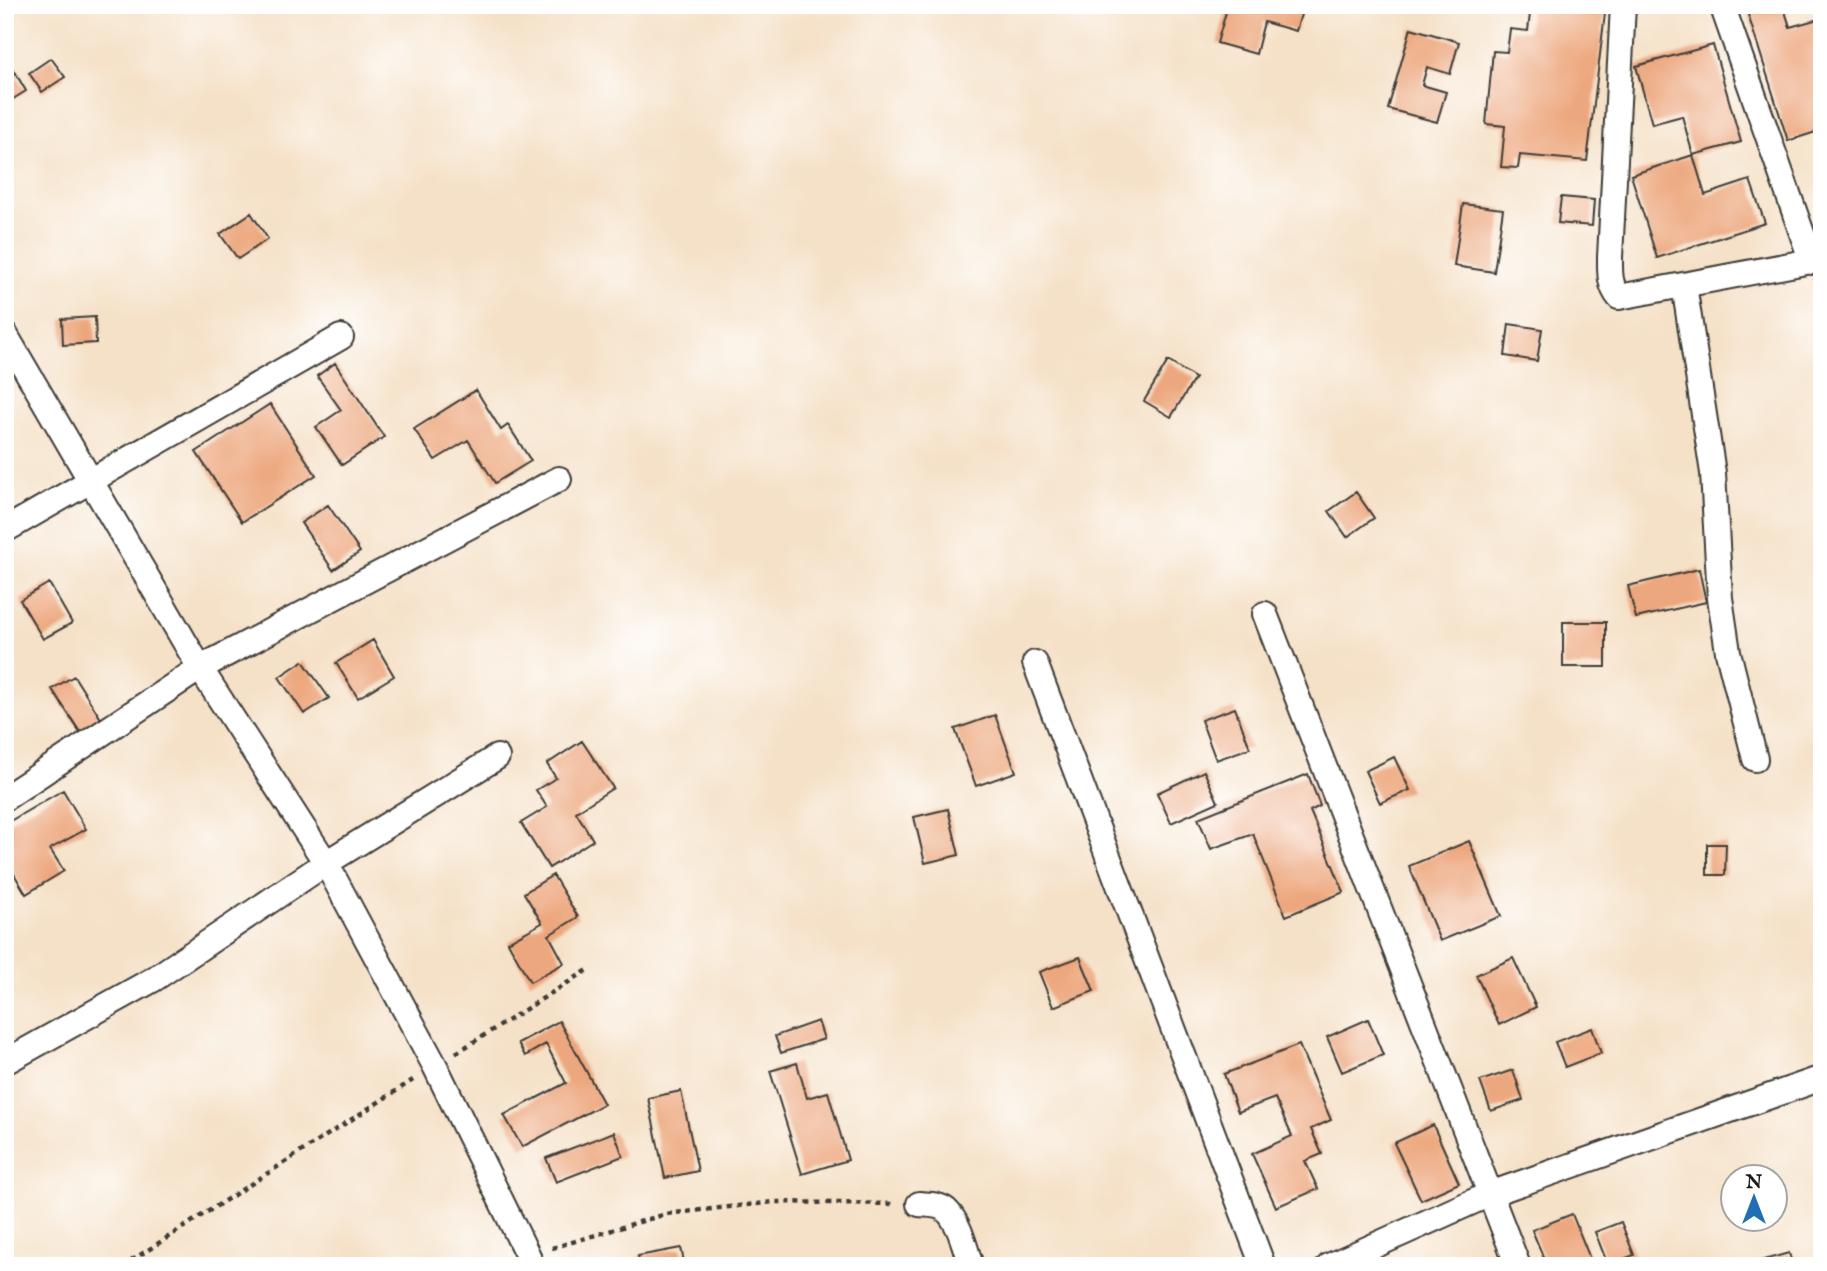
<svg xmlns="http://www.w3.org/2000/svg" width="1827" height="1271" font-family="'IM FELL English',serif">
  <style>
    .building { fill: #eda77e }
    .lines { fill: none; stroke-linecap: round; stroke-linejoin: round }
    .minor-casing { stroke: #3d3a36; stroke-width: 28 }
    .path { stroke: #3d3a36; stroke-width: 4.5; stroke-dasharray: 5 5; stroke-linecap: butt }
    .minor { stroke: #fff; stroke-width: 24 }
  </style>
  <rect width="100%" height="100%" fill="#fff"/>
  <filter id="ink" filterUnits="userSpaceOnUse"><feTurbulence type="fractalNoise" baseFrequency=".0143" numOctaves="2"/><feDisplacementMap in="SourceGraphic" scale="14" xChannelSelector="R" yChannelSelector="G"/><feConvolveMatrix kernelMatrix="1 2 1 2 8 2 1 2 1" color-interpolation-filters="sRGB"/></filter>
  <filter id="wash" filterUnits="userSpaceOnUse"><feTurbulence type="fractalNoise" baseFrequency=".00686" numOctaves="4" result="noise"/><feDisplacementMap in="SourceGraphic" scale="28" xChannelSelector="R" yChannelSelector="G"/><feGaussianBlur stdDeviation="1.57" result="paint"/><feColorMatrix in="noise" values="0 0 0 0 0 0 0 0 0 0 0 0 0 0 0 0 0 1.4 0 .05"/><feComposite in="paint" operator="in"/></filter>
  <g filter="url(#wash)">
    <rect width="100%" height="100%" fill="#f5e1c7"/>
    <g id="blocks">
      <!-- building -->
      <path class="building" d="M1280,5l22,6 -6,20 -32,-9 -8,32 -39,-11 9,-31 -22,-6z
        M1531,5h75l-19,156 -67,-6 -2,13 -17,-1 4,-41 -19,-2 7,-73 14,1 3,-23 18,2z
        M1745,5h38l7,22 32,-9v83l-4,1 4,13v15l-34,11z
        M1411,28l48,14 -9,32 -23,-7 -5,18 24,7 -9,30 -49,-13z
        M1713,45l28,97 -48,13 12,40 45,-15 15,43 -108,35 -26,-83 62,-20 -11,-39 -30,8 -16,-58z
        M51,58l14,19 -23,15 -13,-19z
        M9,62l17,29 -21,13v-40z
        M1561,197l33,3 -2,26 -34,-3z
        M1463,204l40,5 -9,63 -40,-6z
        M251,213l17,26 -30,20 -18,-25z
        M95,317l1,26 -33,2 -1,-26z
        M1509,324l33,5 -5,32 -32,-5z
        M1168,361l27,17 -24,39 -27,-16z
        M335,363l49,74 -42,28 -26,-38 25,-17 -24,-34z
        M476,390l25,40 7,-5 23,36 -36,22 -27,-43 -33,20 -21,-31z
        M270,404l46,71 -74,47 -46,-70z
        M1356,492l18,26 -27,19 -18,-26z
        M328,505l32,47 -27,18 -32,-47z
        M1699,569l7,33 -70,16 -8,-32z
        M49,583l23,40 -29,16 -23,-39z
        M1563,622h43v45h-43z
        M373,640l21,36 -36,22 -22,-35z
        M303,661l26,37 -25,16 -25,-37z
        M74,676l27,43 -21,13 -28,-43z
        M1235,708l15,40 -34,12 -15,-40z
        M995,715l21,57 -40,14 -21,-57z
        M582,741l31,47 -37,24 17,28 -44,28 -28,-45 26,-16 -11,-17 20,-12 -9,-14z
        M1394,757l16,33 -30,13 -15,-32z
        M1204,771l14,31 -47,21 -14,-30z
        M1308,774l12,32 -10,5 34,81 -58,24 -33,-82 -42,15 -13,-31z
        M63,790l23,39 -36,20 14,22 -38,23 -21,-35v-35z
        M948,809l11,46 -34,8 -11,-46z
        M1469,841l32,75 -61,25 -31,-75z
        M1707,844h19l-1,31h-18z
        M553,875l25,42 -29,18 15,28 -34,19 -22,-40 34,-19 -18,-30z
        M1080,957l14,34 -41,16 -14,-35z
        M1513,958l23,49 -37,18 -23,-50z
        M1368,1019l15,36 -41,17 -15,-35z
        M559,1021l45,83 -82,43 -18,-32 62,-32 -20,-39 -21,12 -7,-13z
        M818,1021l6,18 -43,14 -6,-17z
        M1592,1028l9,25 -36,14 -10,-25z
        M1299,1045l32,75 -20,9 11,25 -17,7 13,28 -42,18 -24,-53 40,-18 -17,-38 -37,14 -14,-38z
        M797,1063l10,35 21,-6 20,68 -46,14 -32,-103z
        M1513,1070l10,30 -32,11 -11,-30z
        M681,1091l17,80 -33,7 -17,-80z
        M1433,1125l26,58 -38,17 -27,-57z
        M614,1132l9,24 -67,26 -10,-24z
        M1572,1214l21,52h-46l-15,-36z
        M1621,1222l13,33 -26,10 -13,-33z
        M681,1248l4,18h-45l-2,-10z
        M1789,1253l4,13h-47v-1z"/>
    </g>
  </g>
  <g filter="url(#ink)">
    <use href="#blocks" fill-opacity="0" stroke="#3d3a36" stroke-width="2"/>
    <g class="lines">
      <defs>
        <path id="minor" d="M1623,5l-13,252c0,15 -1,28 9,40l203,-38
          M1722,5l90,257
          M1684,285l29,188 7,125 8,54 27,107
          M5,334l195,334 126,195 109,203 93,190 2,10
          M5,530l336,-193
          M1265,614l253,652
          M1035,663l228,603
          M5,798l195,-130 359,-189
          M5,1062l149,-83 172,-116 171,-106
          M919,1204c8,1 20,0 27,6 14,13 19,38 25,56
          M1329,1266l161,-72 332,-116"/>
      </defs>
      <!-- minor casing -->
      <use href="#minor" class="minor-casing"/>
      <!-- path -->
      <path class="path" d="M456,1053l135,-85
        M552,1248l114,-34 108,-12 121,2
        M123,1266l290,-186
        M484,1266l19,-5"/>
      <!-- minor -->
      <use href="#minor" class="minor"/>
    </g>
  </g>
  <!-- margin -->
  <rect width="1827" height="1271" fill="none" stroke="#fff" stroke-width="28"/>
  <!-- north arrow -->
  <g transform="translate(1754 1198)"><circle r="33" fill="#ffffff" stroke="#a4a4a4" stroke-width="2"/>
  <path d="M0-5L12 26L0 18L-12 26Z" fill="#1f6fb2"/>
  <text y="-10" font-size="19" font-weight="bold" text-anchor="middle" fill="#1c1c1c">N</text>
  </g>
</svg>
